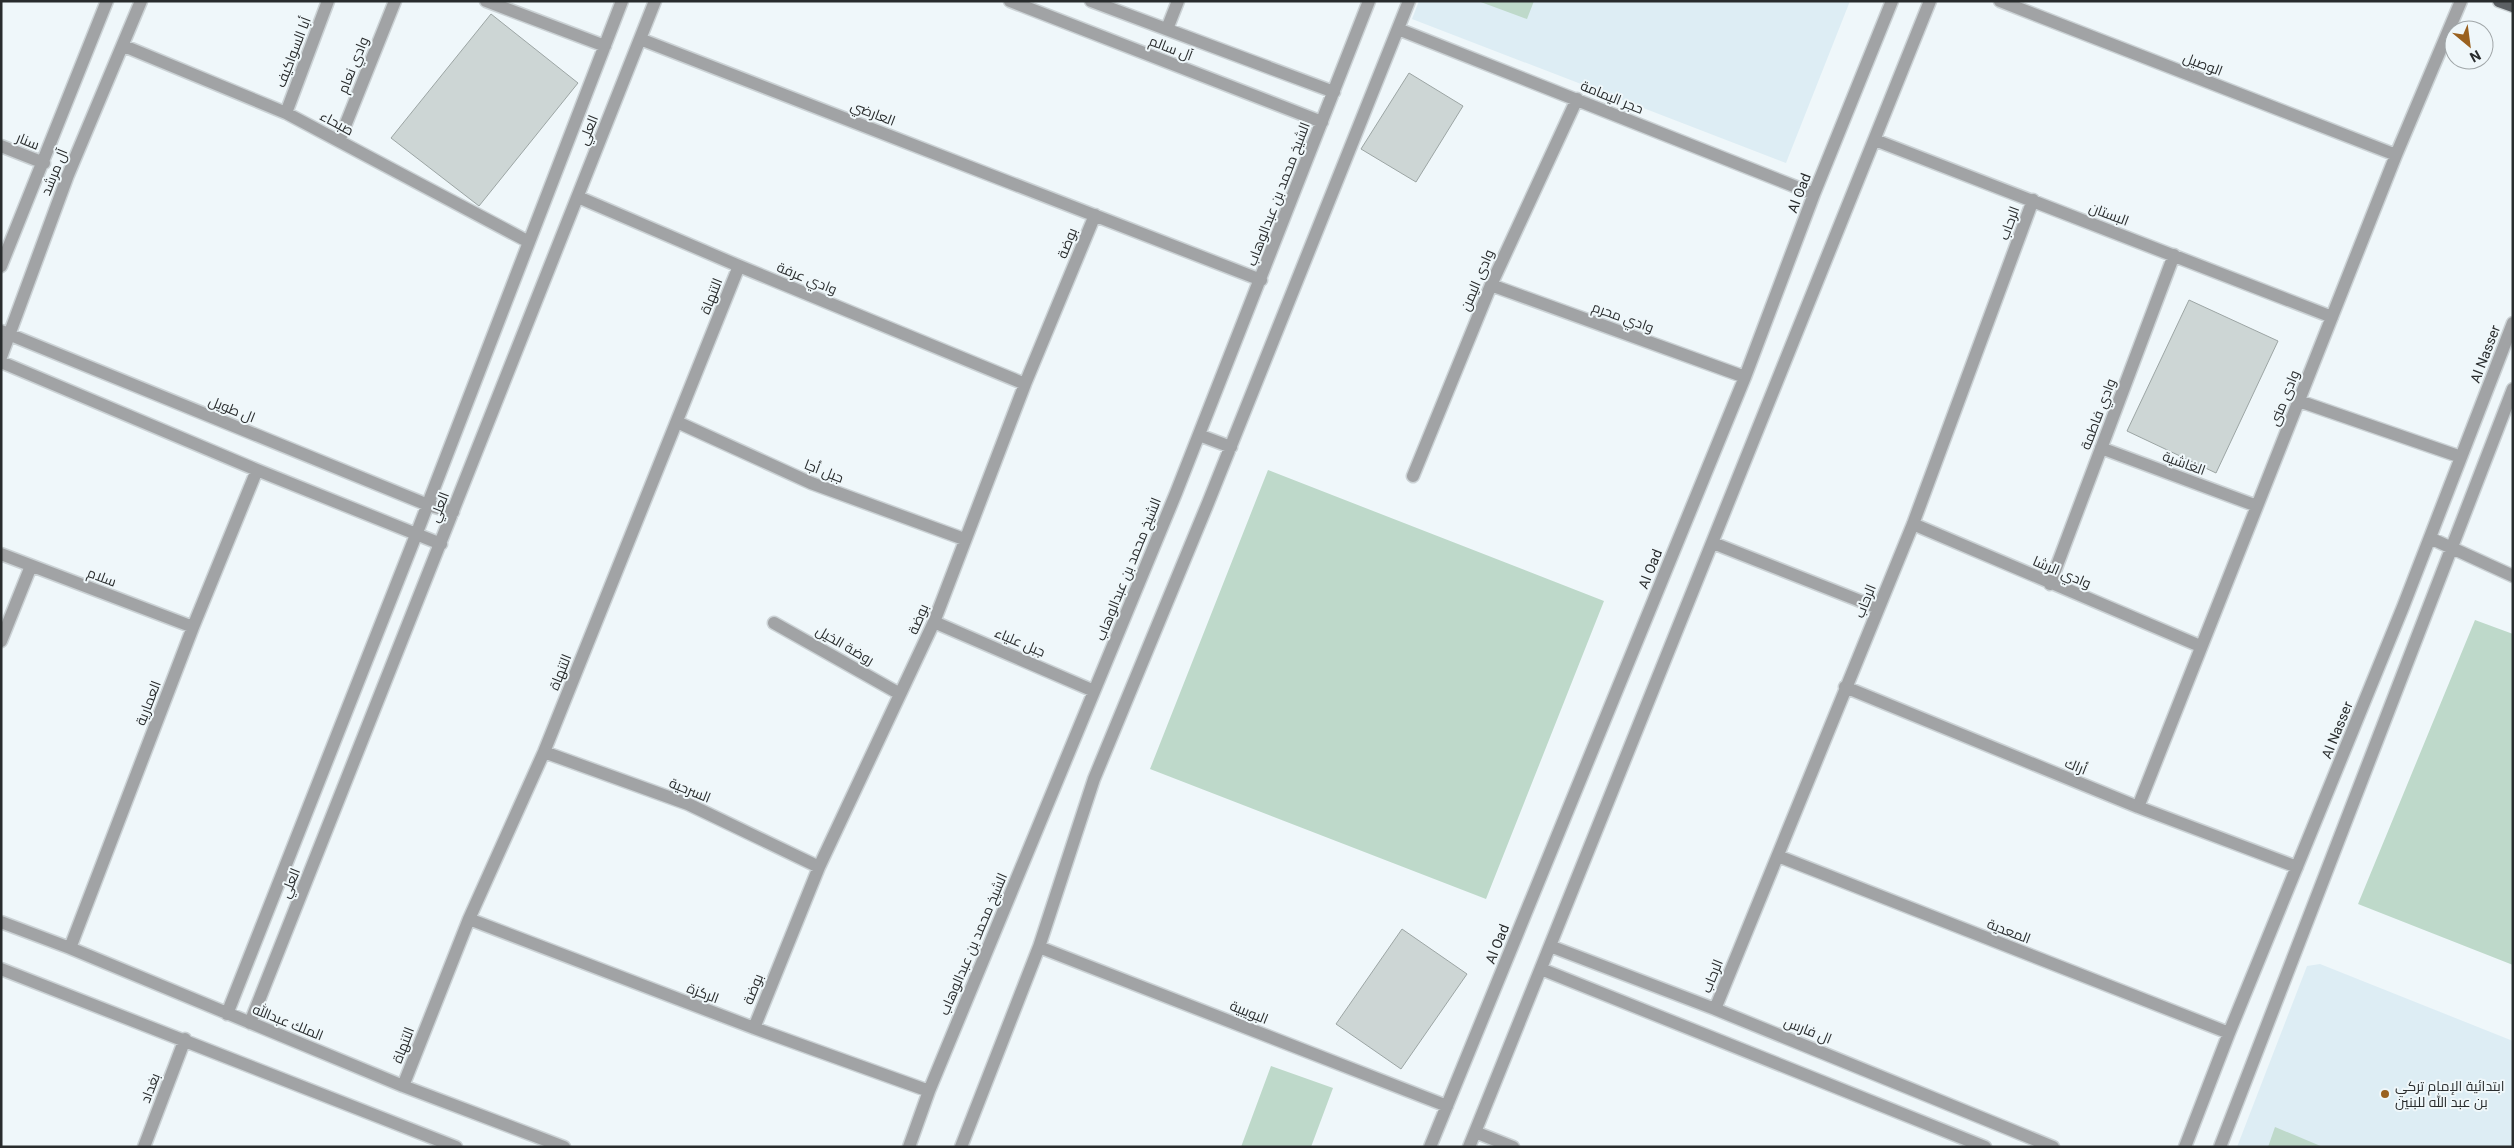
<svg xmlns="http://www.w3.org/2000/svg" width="2514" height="1148" font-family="Roboto,Cairo,sans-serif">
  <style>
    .built { fill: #ddedf4 }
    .green { fill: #bed9ca }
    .building { fill: #cdd6d5; stroke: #9ca5a4 }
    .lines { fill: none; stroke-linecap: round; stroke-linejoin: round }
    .minor-casing { stroke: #cbd2d5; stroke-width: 15 }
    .major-casing { stroke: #cbd2d5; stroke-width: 15 }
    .minor { stroke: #a1a3a5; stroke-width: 12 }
    .major { stroke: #5c6064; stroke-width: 12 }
    .poi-dot { fill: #9a611f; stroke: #eff7fa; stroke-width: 2 }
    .labels { text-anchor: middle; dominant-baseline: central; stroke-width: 4; stroke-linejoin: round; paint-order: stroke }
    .street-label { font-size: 14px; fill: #292c2d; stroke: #eff7fa }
    .poi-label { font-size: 14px; fill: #292c2d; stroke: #eff7fa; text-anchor: start }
  </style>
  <rect width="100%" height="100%" fill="#eff7fa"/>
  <!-- built -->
  <path class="built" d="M1419,1h431l-64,162 -374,-144z
    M2320,964l193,77v106h-276l70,-181z"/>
  <!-- green -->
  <path class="green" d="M1478,1h56l-7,18z
    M1268,470l336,131 -118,298 -336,-130z
    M2475,620l38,14v331l-155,-61z
    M1271,1066l62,22 -22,59h-70z
    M2275,1127l48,20h-55z"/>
  <!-- building -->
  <path class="building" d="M491,14l87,69 -99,123 -88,-68z
    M1409,73l54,33 -47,76 -55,-33z
    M2189,300l89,41 -62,132 -89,-42z
    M1402,929l65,45 -66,95 -65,-45z"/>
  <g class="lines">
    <defs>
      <path id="minor" d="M486,1l119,45
        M1010,1l312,121
        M1091,1l243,91
        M2000,1l396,154
        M1167,29l11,-28
        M1398,29l416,165
        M640,39l621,241
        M124,46l162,67 243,129
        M286,113l42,-112
        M1875,140l457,177
        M339,141l56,-140
        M1,146l43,17
        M578,197l161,69 286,118
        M1,266l106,-265
        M1491,285l254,92
        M1,331l427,174 25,7
        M1,357l67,-182 73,-174
        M1,362l256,108 184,74
        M2299,401l162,56
        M677,422l134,61 153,56
        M1199,435l32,12
        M2101,448l156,58
        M1413,476l78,-191 86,-186
        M1913,524l287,122
        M2430,538l83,38
        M1713,543l165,65
        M1,554l192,73
        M2050,584l124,-329
        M934,622l160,69
        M774,623l126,71
        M1,641l30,-75
        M1845,687l293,120 159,60
        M544,752l144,52 131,63
        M2138,807l258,-652 65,-154
        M1778,856l451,177
        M469,919l285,109 175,63
        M1,922l69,26 333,138 161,61
        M1550,946l165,63 338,138
        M1039,947l408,159
        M70,948l123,-321 64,-157
        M1,969l455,178
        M1541,969l444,178
        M1715,1009l198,-485 120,-324
        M227,1014l189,-479 206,-534
        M250,1023l405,-1022
        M754,1028l65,-161 115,-245 91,-238 70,-169
        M403,1086l66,-167 75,-167 195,-486
        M1475,1132l38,15
        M144,1147l41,-108
        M909,1147l20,-56 247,-598 193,-492
        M961,1147l78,-200 55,-168 114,-276 201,-502
        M1430,1147l315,-770 69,-183 78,-193
        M1469,1147l461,-1146
        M2185,1147l44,-114 174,-426 110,-284
        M2220,1147l293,-758"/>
      <path id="major" d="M2499,1l14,5"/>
    </defs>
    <!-- minor casing -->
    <use href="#minor" class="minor-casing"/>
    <!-- major casing -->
    <use href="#major" class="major-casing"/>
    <!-- minor -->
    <use href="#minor" class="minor"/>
    <!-- major -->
    <use href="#major" class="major"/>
  </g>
  <!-- markers -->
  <circle class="poi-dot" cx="2385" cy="1094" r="5"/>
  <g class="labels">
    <!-- street labels -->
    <g class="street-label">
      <text transform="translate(1171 48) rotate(21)">آل سالم</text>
      <text transform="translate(293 52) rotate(-69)">أبا السواكيف</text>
      <text transform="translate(2203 64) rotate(21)">الوصيل</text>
      <text transform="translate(353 65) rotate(-68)">وادي نعام</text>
      <text transform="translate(1612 97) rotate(22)">حجر اليمامة</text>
      <text transform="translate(873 113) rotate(21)">العارضي</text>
      <text transform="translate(337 123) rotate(28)">صبحاء</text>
      <text transform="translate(588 130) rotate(-68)">العلي</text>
      <text transform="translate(28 141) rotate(22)">سنار</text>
      <text transform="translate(54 172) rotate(-68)">آل مرشد</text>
      <text transform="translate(1799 193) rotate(-69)">Al Oad</text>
      <text transform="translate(1278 194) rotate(-69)">الشيخ محمد بن عبدالوهاب</text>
      <text transform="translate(2109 214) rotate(21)">البستان</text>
      <text transform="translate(2009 223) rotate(-70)">الرحاب</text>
      <text transform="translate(1067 243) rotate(-68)">بوضة</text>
      <text transform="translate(807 278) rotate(22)">وادي عرفة</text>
      <text transform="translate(1477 280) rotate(-67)">وادى اليمن</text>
      <text transform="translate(711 296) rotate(-68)">التنهاة</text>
      <text transform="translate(1623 317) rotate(20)">وادي محرم</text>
      <text transform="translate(2485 354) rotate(-69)">Al Nasser</text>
      <text transform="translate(2284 398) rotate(-68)">وادى منى</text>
      <text transform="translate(232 409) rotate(22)">ال طويل</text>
      <text transform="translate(2098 414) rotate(-69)">وادي فاطمة</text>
      <text transform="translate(2184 463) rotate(20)">الغاشية</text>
      <text transform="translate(824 471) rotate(21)">جبل أجا</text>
      <text transform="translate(439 507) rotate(-69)">العلي</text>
      <text transform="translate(1128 569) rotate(-68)">الشيخ محمد بن عبدالوهاب</text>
      <text transform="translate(1650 569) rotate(-68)">Al Oad</text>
      <text transform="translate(2062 572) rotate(23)">وادي الرشا</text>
      <text transform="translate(102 577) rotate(21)">سلام</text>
      <text transform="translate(1865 601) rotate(-68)">الرحاب</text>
      <text transform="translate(918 619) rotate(-67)">بوضة</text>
      <text transform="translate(1020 642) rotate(23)">جبل علياء</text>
      <text transform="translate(845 645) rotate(30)">روضة الخيل</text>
      <text transform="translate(560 672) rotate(-68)">التنهاة</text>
      <text transform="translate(148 703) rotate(-69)">العمارية</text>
      <text transform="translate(2337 730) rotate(-68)">Al Nasser</text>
      <text transform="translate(2076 766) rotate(22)">أراك</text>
      <text transform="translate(690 790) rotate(22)">السرحية</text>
      <text transform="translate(290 883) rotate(-68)">العلي</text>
      <text transform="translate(2009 931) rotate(21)">المعدية</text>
      <text transform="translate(973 944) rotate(-67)">الشيخ محمد بن عبدالوهاب</text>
      <text transform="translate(1497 944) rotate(-68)">Al Oad</text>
      <text transform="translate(1712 976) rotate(-68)">الرحاب</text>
      <text transform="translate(753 989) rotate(-68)">بوضة</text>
      <text transform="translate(703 993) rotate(21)">الركزة</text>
      <text transform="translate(1249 1012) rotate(22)">البويبية</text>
      <text transform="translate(288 1022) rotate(22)">الملك عبدالله</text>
      <text transform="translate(1808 1030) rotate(22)">ال فارس</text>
      <text transform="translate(403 1045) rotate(-69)">التنهاة</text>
      <text transform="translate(150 1088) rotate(-69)">بغداد</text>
    </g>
    <!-- poi labels -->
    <g class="poi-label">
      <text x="2395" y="1086">ابتدائية الإمام تركي<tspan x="2395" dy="16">بن عبد الله للبنين</tspan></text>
    </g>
  </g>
  <!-- border -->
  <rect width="2514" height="1148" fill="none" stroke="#292c2d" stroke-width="5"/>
  <!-- north arrow -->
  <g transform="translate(2469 45) rotate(151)"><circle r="24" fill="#eff7fa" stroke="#a0a6a8"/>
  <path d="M0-4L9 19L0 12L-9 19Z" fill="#9a611f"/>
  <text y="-8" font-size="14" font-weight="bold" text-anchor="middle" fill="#292c2d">N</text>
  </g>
</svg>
